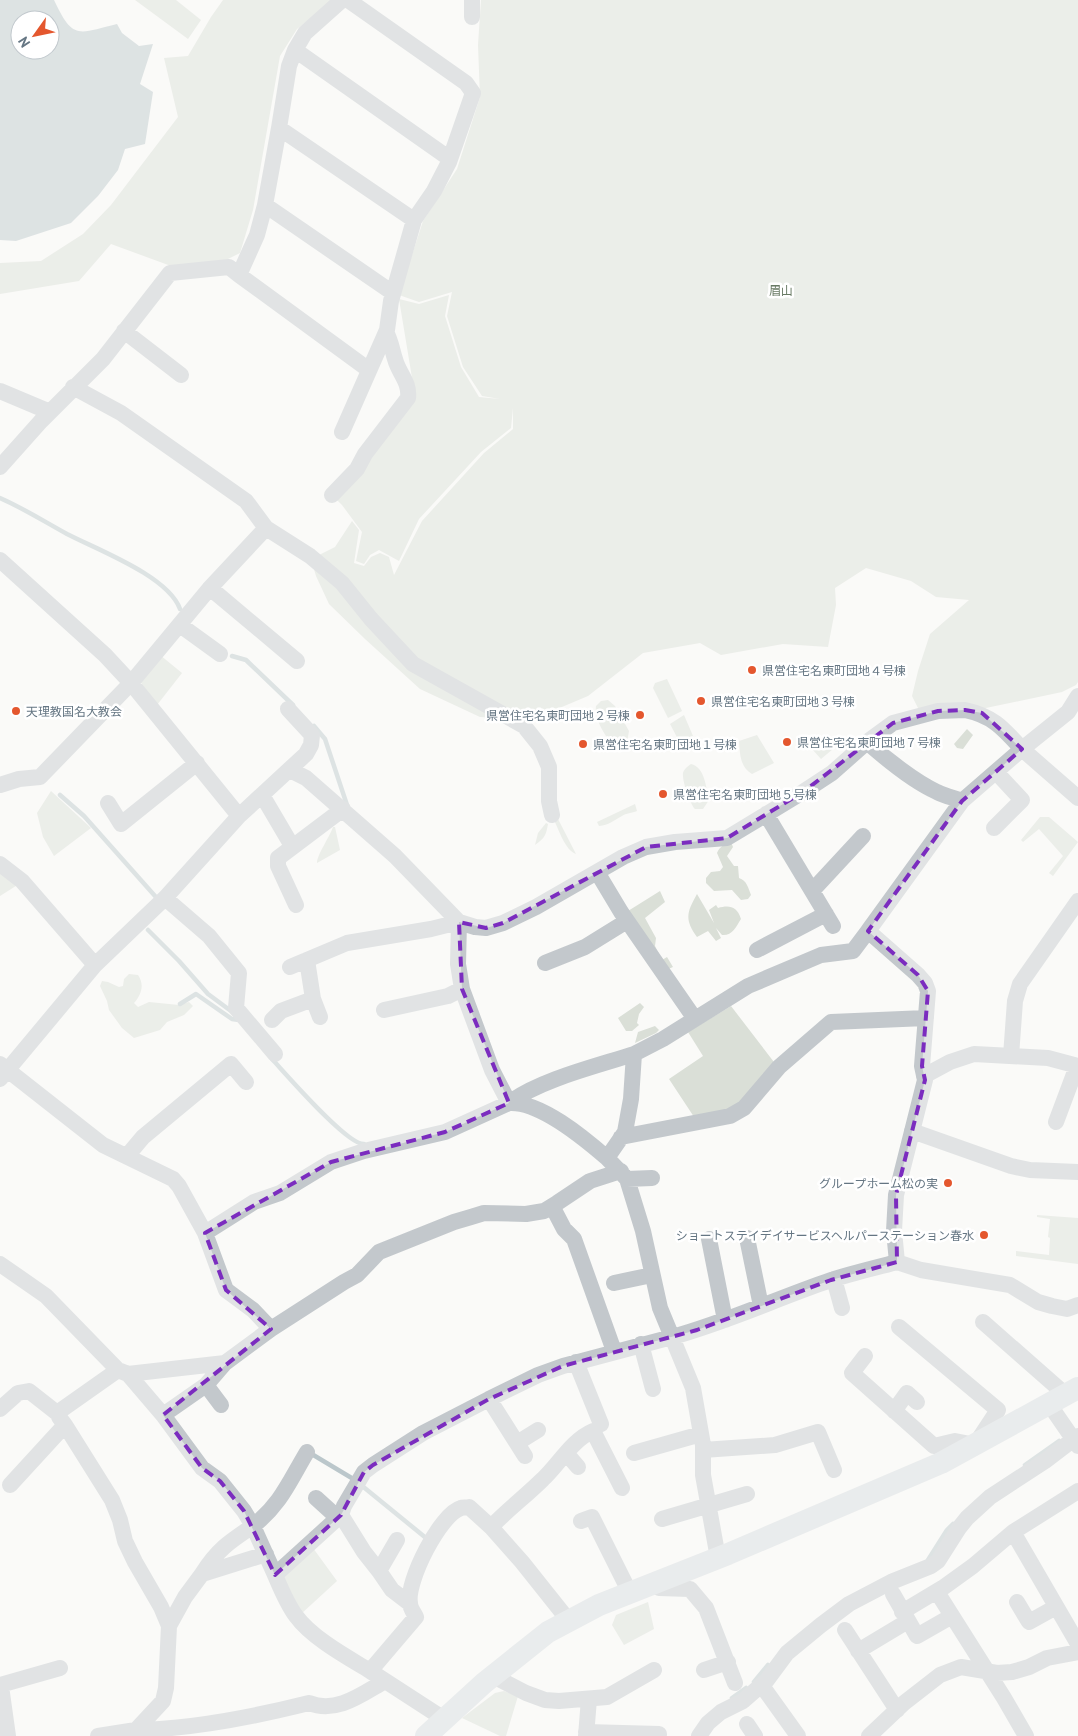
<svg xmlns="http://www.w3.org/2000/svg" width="1078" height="1736" font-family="'PT Sans','Noto Sans JP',sans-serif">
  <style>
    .green { fill: #dadfd7 }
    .water { fill: #bbc7cb; fill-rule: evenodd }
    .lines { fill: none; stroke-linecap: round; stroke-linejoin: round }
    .stream { stroke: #bbc7cb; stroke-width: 4.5 }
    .street { stroke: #c3c8cc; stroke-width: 16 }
    .secondary { stroke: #d6dbdf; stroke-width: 22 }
    .marked { fill: none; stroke: #7b2cbf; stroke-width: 4; stroke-dasharray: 10 6; stroke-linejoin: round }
    .poi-dot { fill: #e4572e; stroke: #fff; stroke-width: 2 }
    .labels { text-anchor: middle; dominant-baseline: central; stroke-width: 5; stroke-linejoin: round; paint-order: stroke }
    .park-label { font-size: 12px; fill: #687a64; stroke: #fff }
    .poi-label { font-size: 12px; fill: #657683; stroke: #fff; text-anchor: start }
  </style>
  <rect width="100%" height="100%" fill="#fafaf8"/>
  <!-- green -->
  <path class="green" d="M135,0h41l25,20 -13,19z
    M223,0h111l-37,29 -17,27 -27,154 -13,43 -14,7 -55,6 -60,-22 -32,37 -79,13v-31l41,-2 42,-27 28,-29 67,-88 -14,-59 24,-2 23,-39z
    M481,0h597v682l-2,3 -14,7 -81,17 -62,1 -7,-14 6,-25 12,-37 39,-34 -33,-3 -25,-16 -45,-13 -31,20 1,17 -8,42 -45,-3 -62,11 -21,-12 -57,10 -55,43 -57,24 -51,-3 -60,-28 -55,-50 -36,-35 -13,-28 -5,-17 24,-12 17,-26 7,9 -5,33 10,3 7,-9 9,-4 9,4 5,18 28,-54 62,-68 29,-24v-21l-2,20 -30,24 -62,67 -20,42 -20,-11 -9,5 -6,9 -8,-3 6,-29 -20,-27 -9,-9 82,-100 -16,-97 20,5 30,-9 -4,21 16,51 18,30 21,2 -18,-3 -19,-29 -16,-51 5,-24 -33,10 -20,-7 24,-74 34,-52 23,-72 -2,-52z
    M160,655l22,18 -25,32 -18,-25z
    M667,679l15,32 -14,7 -15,-30 2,-5z
    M608,700l7,6 14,25 -3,17 -10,1c-9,-10 -22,-29 -20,-43l5,-5z
    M684,715l9,21 -14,5 -9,-17z
    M967,729l6,6 -10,14 -6,-1 -3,-4z
    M757,735l17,28 -22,11c-12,-7 -12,-20 -13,-33z
    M816,746h14l3,3 -12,10 -9,-10z
    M691,764c14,3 15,24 18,36l-6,9h-8c-5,-5 -13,-28 -12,-36 1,-4 5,-7 8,-9z
    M51,791l40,37 -37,28 -11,-19 -6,-24z
    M635,804l2,7c-5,2 -11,2 -15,5 -9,5 -13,9 -23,10l-2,-4z
    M1040,817h9l29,25 -25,34 -4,-3 14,-17 -24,-27 -16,13 -2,-2z
    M558,819l18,35c-11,-4 -17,-24 -22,-34z
    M546,823l2,1c-2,11 -3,14 -13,21l3,-12z
    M333,827h2l5,23 -23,13c0,-8 12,-25 16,-36z
    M731,842l2,5 -6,9 7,10h4l1,12c8,3 9,9 12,17l-3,4 -7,1 -9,-10 -18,1 -8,-8v-5l5,-6 9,-1 3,-4 -6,-14c3,-7 8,-9 14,-11z
    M0,869l19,15 -19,12z
    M660,891l5,11 -20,16 11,20 -1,8 7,14 5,-3 6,10 -7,3 -38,-59z
    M697,894l17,29 -5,-13 7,-5 2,3c11,-3 19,-2 23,11 -5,8 -9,17 -19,16l-6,-7 5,10 -5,3 -8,-10 -11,6c-13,-18 -10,-25 0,-43z
    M129,974l9,1c7,10 3,20 -4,28l4,4 11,-5 30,3 10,-3 4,4 -9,9 -17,7 -7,8 -26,8 -12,-10 -13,-18 -2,-9 -7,-15 2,-5 6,1 11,5 4,-1 1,-7z
    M640,1003l4,4 -5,7 -2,9 2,2 -7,6h-6l-8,-13z
    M731,1006l46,60 -32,39 -49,15 -27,-41 34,-23 -15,-24z
    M655,1026l4,4 -3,3 -21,10 3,-11z
    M1037,1215l41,3v46l-62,-8v-5l33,4 1,-17 -2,-1 2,-18 -13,-2z
    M313,1548l24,33 -36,33 -20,-37z
    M648,1602l6,27 -30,16 -12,-20 4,-10z
    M504,1691l14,5 -12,40h-6l-38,-18 33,-25z"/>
  <!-- water -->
  <path class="water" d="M0,0h54c19,40 23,34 63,24l5,9 17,13 14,-2 -13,40 13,8 -8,52 -20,5 -7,21 -20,26 -27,27 -55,18 -16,-1zM20,20h30v30h-30z"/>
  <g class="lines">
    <!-- stream -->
    <path class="stream" d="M0,498c23,10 45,24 67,36 31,16 101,42 113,75
      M232,656l14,4 47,45
      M314,726l11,13 22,66
      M60,795l24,21 71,80
      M148,930l31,31 29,33 23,17
      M180,1004l16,-10 36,25 7,1
      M272,1059c14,15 75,86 92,85
      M310,1453l45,27
      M1025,1465l34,-24
      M361,1485l65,53
      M928,1560l19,-30 6,-6
      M754,1682l14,-17
      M732,1698l14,-10"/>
    <!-- street -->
    <path class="street" d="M342,0l-37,33 -10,17 155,109
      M472,0v17
      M295,50l-6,16 -10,62 135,92
      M279,128l-14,77 128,88
      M265,205l-8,30 -18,40 130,95
      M124,331l57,44
      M73,387l48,26 125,88 20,27 44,28 32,27 29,36 42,45 111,62 16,20 9,21v34l3,14
      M0,391l50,21
      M342,432l45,-102 4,-29 23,-81 20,-29 15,-29 24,-69 -7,-10 -118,-83
      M0,467l41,-46 62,-62 67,-86 59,-6 10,8
      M332,495l25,-26 8,-15 43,-56c2,-16 -9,-24 -13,-39 -3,-9 -4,-18 -9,-27
      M0,560l105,95 26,28 108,133
      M210,588l87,73
      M180,625l40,29
      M1078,696l-10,16 -46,37 56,49
      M965,710c28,6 38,18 57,39l-60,52c-8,-3 -17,-5 -25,-9 -22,-10 -52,-34 -70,-50l26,-19 45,-12z
      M0,785l19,-6 21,-2 91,-94 78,-94 57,-61
      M262,795l30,51
      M962,801l-94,130 50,44 7,8 3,8 -6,75 3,14 -29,115 -2,36 3,31 24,8 89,15 28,17 14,4 15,3 11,-4
      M108,803l13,21 76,-61
      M766,814l67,112
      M994,828l28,-28 -26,-28
      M0,864l22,17 73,84
      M597,872l24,40 74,107
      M812,891l51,-55
      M165,898l44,38 30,37 -3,35 39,46
      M296,905l-18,-39v-8l65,-49
      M757,950l69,-36
      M307,960l6,39 7,18
      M545,963l40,-16 42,-26
      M290,967l57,-24 84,-14 28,-7 -64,-66 -89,-78 -16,-8
      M384,1010l64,-14 14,-7
      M272,1020l9,-9 32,-12
      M634,1054c-37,12 -95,26 -125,49l-17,-33 -30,-81 -4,-25 1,-42 16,5 11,1 17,-5 33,-16 87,-50 23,-10 29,-5 52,-4 76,-46 29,-19 35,-31
      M1011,1056l4,-55 5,-17 58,-83
      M0,1064l103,81 70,34 6,7 26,47
      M924,1076l26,-14 24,-8 74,4 30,8
      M0,1079l95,-114 70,-67 74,-82 67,-62 5,-9 1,-10 -24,-26
      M1056,1122l21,-56
      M912,1131l99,35 19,4 48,2
      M621,1137l109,-21 14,-8 35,-41 52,-45 95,-4
      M127,1156l16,-19 88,-73 15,18
      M652,1178l-25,1 -20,-21 18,-26 6,-33 3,-45 29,-15 85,-53 73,-31 32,-4 15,-20
      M627,1179l16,52 17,77 12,29c55,-15 106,-39 159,-57 22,-7 44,-12 66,-18
      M552,1206l12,23 10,10 40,112
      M747,1238l14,68
      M709,1239l16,81
      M0,1264l46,32 72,74 -61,43 -28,-22 -11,2 -18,16
      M834,1279l8,29
      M614,1283l38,-8
      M983,1322l83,73
      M271,1329l-18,-19 -27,-20 -21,-57 49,-31 26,-9 51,-31 33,-11 81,-19 64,-29c31,-2 75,35 98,55
      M641,1344l12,45
      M865,1356l-13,17 82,73 21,-5 20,4 23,-35 -99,-83
      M576,1362l25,62
      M225,1363l46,-34 73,-47 13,-7 22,-23 75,-30 17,-5 13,-4 42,1 18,-3 13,-8 33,-22 31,-10
      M118,1370l10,4 35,41 39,53 18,13 24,30 9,15c-24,16 -36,24 -51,48
      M128,1374l97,-11 -19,22 -43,30
      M206,1385l15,20
      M1049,1404l29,42
      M894,1411l13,-18 10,9
      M65,1425l47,75 8,20 5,21 10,21 26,45 8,19 -3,62 -3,13 -27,29 -38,6
      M517,1443l21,-13
      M703,1450l72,-5 43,-13 16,38
      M566,1453l12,14
      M634,1453l67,-19
      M525,1456l-36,-57 49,-24 25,-9 109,-29 21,51 10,57v30l15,83
      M10,1485l55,-60 -6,-8
      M1078,1491l-65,41 65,112
      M316,1498l22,20
      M341,1515l-66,60c6,14 12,29 21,41 16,22 51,41 74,55
      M662,1519l85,-25
      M581,1521l11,-4 38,76
      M1013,1532l-40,34 -36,26 67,106 22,38
      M397,1540l-18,31 -15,-19 -23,-37 3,-9 20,-34 9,-7 50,-32 66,-34
      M379,1571l13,19 17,13
      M275,1575l-22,-49c28,-22 36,-44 54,-74
      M656,1583l3,5 31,1 16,19 29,75
      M893,1594l24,42 35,-20
      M1017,1602l12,20 27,-15
      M902,1612l40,-24
      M569,1621l-47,-59 -31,-35c16,-17 35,-31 52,-48 16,-15 29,-39 50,-48l29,57
      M169,1626l16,-29 17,-23 64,-20
      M845,1630l52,80
      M858,1651l50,-30
      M704,1670l24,-8
      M493,1676l33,17 19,7 14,1 48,-4 47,-27
      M0,1685l60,-17
      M1,1686l7,50
      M765,1690l33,46
      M444,1719l-74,-48 46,-54c-2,-4 -6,-9 -6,-14 -4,-21 30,-89 51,-95 2,-1 5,0 8,-1l22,20
      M747,1724l8,12
      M136,1730c58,-1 117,-13 173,-27 28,11 53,-9 76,-22
      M586,1732l73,2
      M586,1736l3,-37
      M699,1736l9,-13 13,-11 22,-11 24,-21 20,-27 34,-28 28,-21 42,-22 40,-16 7,-5 21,-33 8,-10 23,-21 55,-36 33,-25
      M869,1736l35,-33 36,-28 21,-8 36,6 15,-1 17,-5 18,-9 31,-6"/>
    <!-- secondary -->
    <path class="secondary" d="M426,1736l58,-53 64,-51 51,-27 129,-51 213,-91 137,-75"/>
  </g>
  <!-- marked area -->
  <path d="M0 0H1078V1736H0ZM965,710l17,3 40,36 -60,52 -94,130 50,44 10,16 -6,75 3,14 -29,115 1,67 -66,18 -134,50 -134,36 -74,33 -116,66 -9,7 -23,43 -66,60 -31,-64 -24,-30 -18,-13 -39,-53 108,-86 -45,-39 -21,-57 126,-71 114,-30 64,-29 -47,-114 -3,-67 27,6 17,-5 143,-76 81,-9 76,-46 90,-69 45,-12z" fill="#fafaf8" fill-opacity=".55" fill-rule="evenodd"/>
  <path class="marked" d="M965,710l17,3 40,36 -60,52 -94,130 50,44 10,16 -6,75 3,14 -29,115 1,67 -66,18 -134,50 -134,36 -74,33 -116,66 -9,7 -23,43 -66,60 -31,-64 -24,-30 -18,-13 -39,-53 108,-86 -45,-39 -21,-57 126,-71 114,-30 64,-29 -47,-114 -3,-67 27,6 17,-5 143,-76 81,-9 76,-46 90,-69 45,-12z"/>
  <!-- markers -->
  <g class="poi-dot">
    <circle cx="752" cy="670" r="5"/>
    <circle cx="701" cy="701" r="5"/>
    <circle cx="16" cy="711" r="5"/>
    <circle cx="640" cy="715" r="5"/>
    <circle cx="787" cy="742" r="5"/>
    <circle cx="583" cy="744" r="5"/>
    <circle cx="663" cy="794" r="5"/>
    <circle cx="948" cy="1183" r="5"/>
    <circle cx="984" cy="1235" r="5"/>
  </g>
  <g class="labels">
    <!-- park labels -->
    <g class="park-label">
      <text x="781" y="290">眉山</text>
    </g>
    <!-- poi labels -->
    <g class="poi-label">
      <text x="762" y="670">県営住宅名東町団地４号棟</text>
      <text x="711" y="701">県営住宅名東町団地３号棟</text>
      <text x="26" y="711">天理教国名大教会</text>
      <text x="630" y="715" text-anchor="end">県営住宅名東町団地２号棟</text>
      <text x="797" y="742">県営住宅名東町団地７号棟</text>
      <text x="593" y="744">県営住宅名東町団地１号棟</text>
      <text x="673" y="794">県営住宅名東町団地５号棟</text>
      <text x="938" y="1183" text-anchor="end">グループホーム松の実</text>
      <text x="974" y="1235" text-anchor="end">ショートステイデイサービスヘルパーステーション春水</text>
    </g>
  </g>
  <!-- north arrow -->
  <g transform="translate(35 35) rotate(237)"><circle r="24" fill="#ffffff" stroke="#c1c8cd"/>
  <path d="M0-4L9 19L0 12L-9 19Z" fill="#e4572e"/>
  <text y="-8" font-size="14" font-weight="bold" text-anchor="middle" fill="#657683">N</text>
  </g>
</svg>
